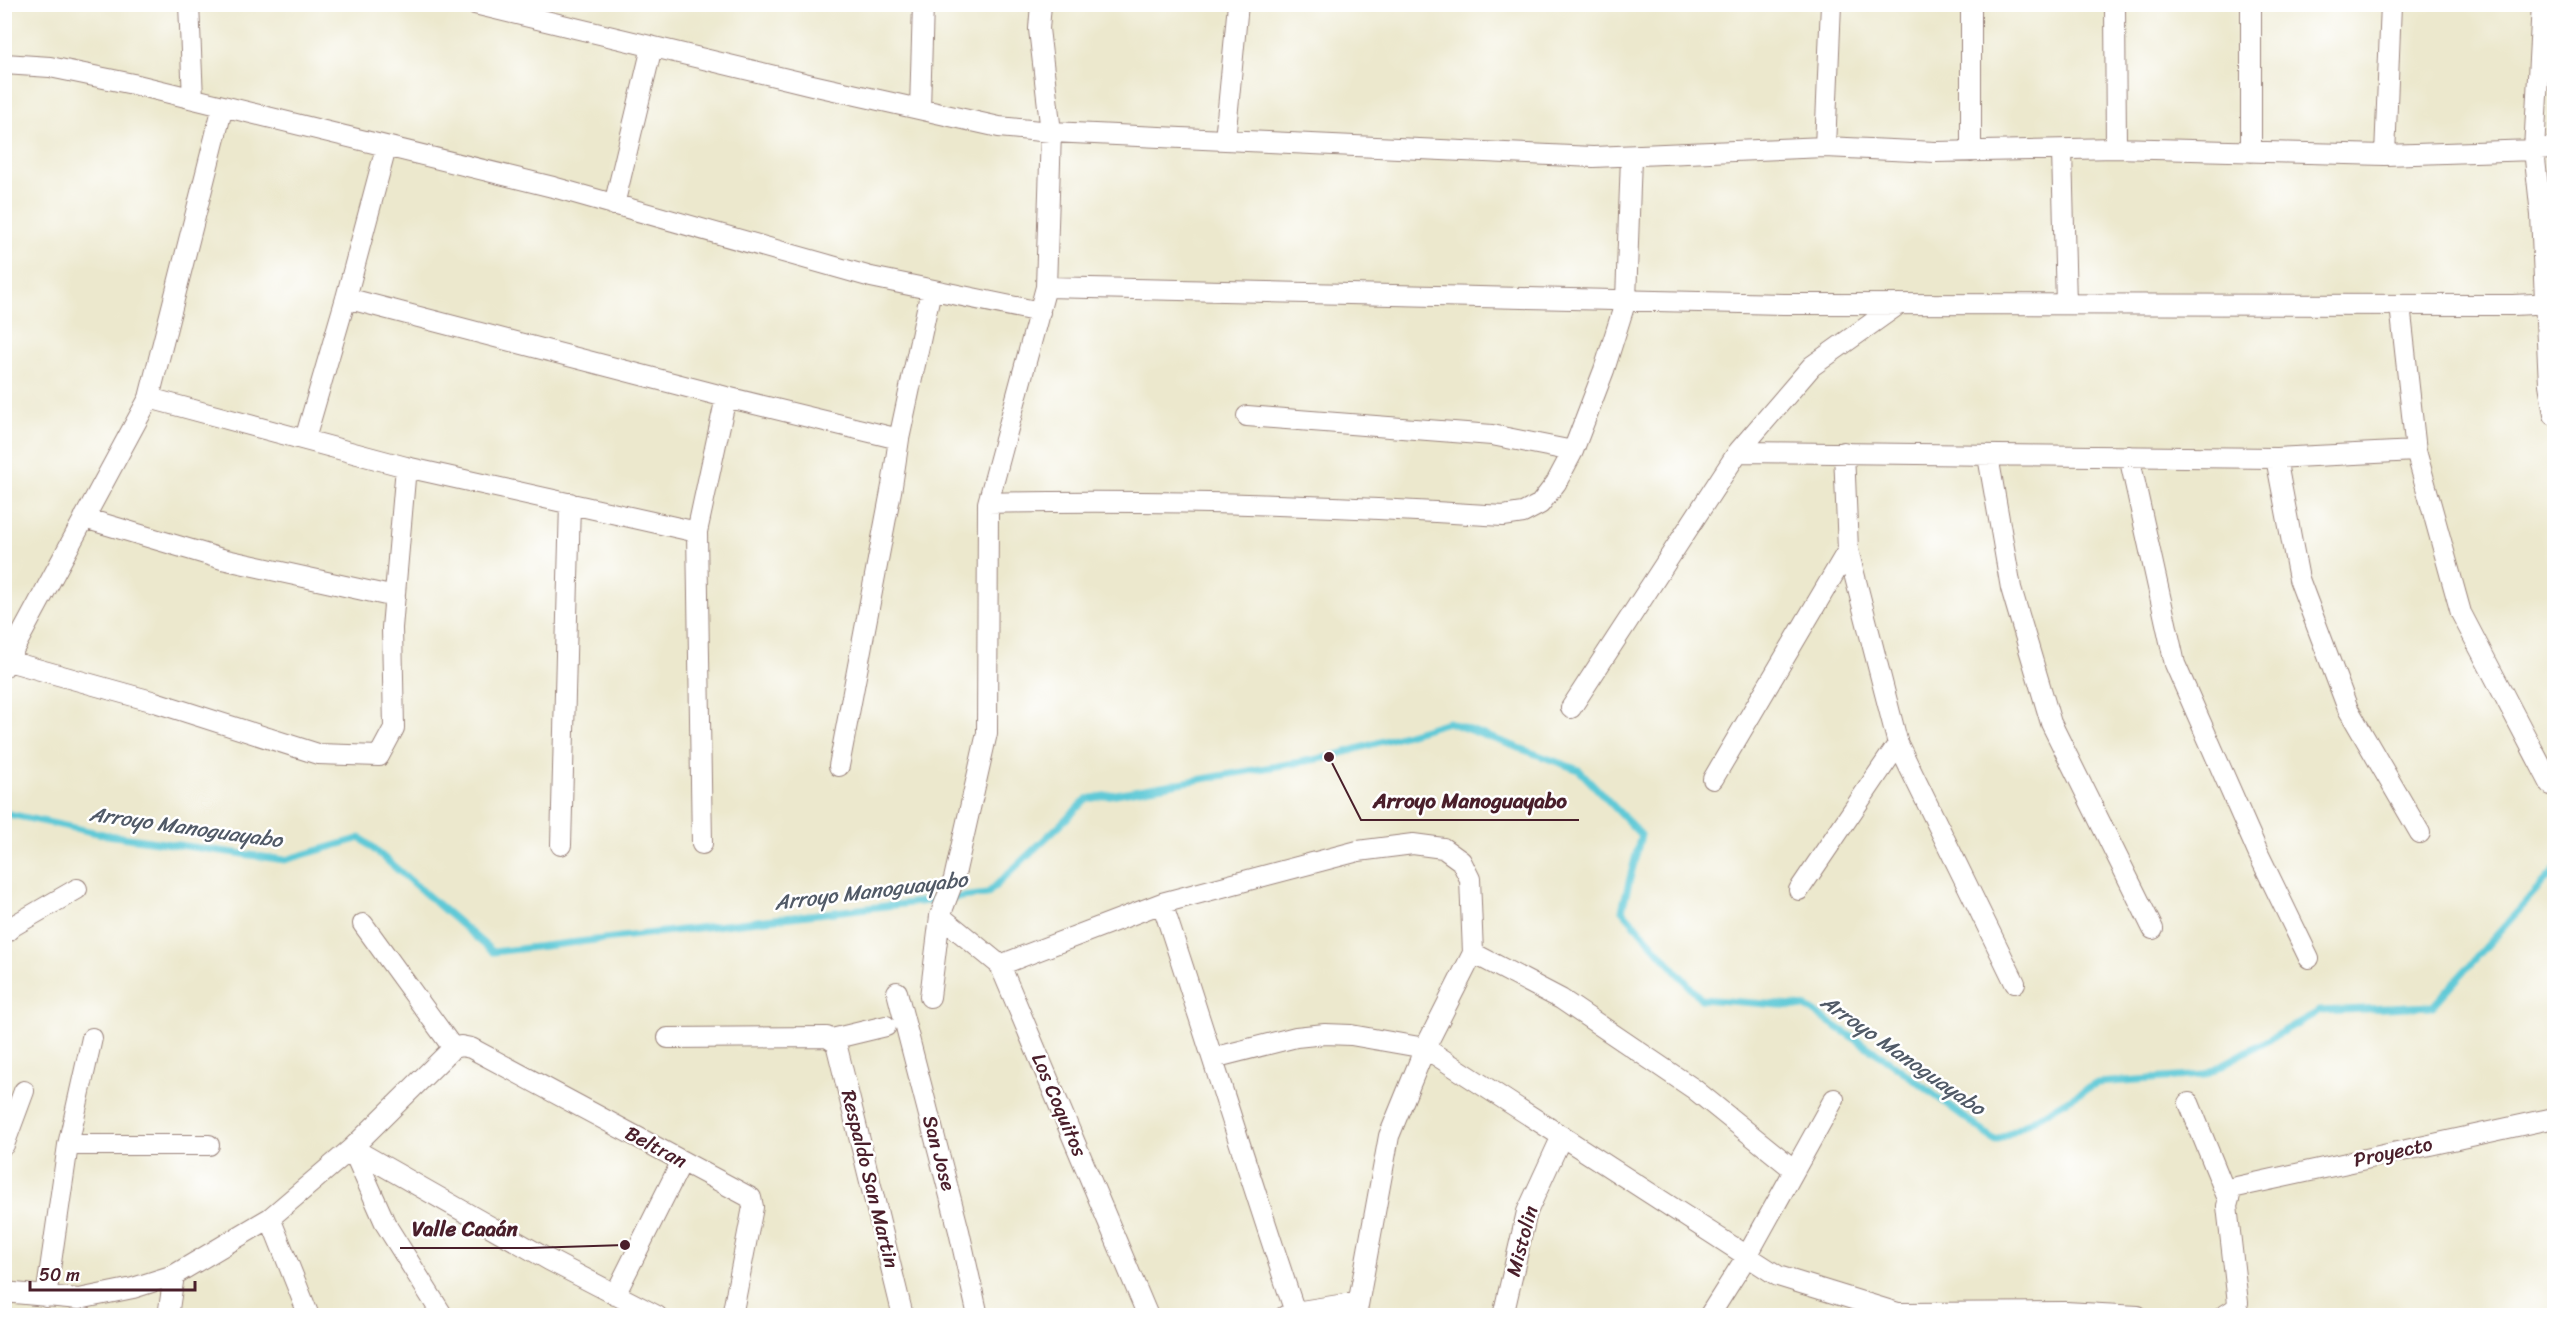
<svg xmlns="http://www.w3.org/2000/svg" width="2559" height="1320" font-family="Sriracha,sans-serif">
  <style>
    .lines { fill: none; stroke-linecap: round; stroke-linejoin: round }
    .stream { stroke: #5ec9d7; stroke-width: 7 }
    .minor-casing { stroke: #9b847c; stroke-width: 22 }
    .minor { stroke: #fff; stroke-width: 20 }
    .labels { text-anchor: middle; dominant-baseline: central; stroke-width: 5; stroke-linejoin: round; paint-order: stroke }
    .street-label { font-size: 20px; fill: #4a1f2b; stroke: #fff }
    .water-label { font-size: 21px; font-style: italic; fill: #515a67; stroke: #fff }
    .leader { fill: none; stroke: #4a1f2b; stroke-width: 2 }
    .callout-dot { fill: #4a1f2b; stroke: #fff; stroke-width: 2 }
    .callout-label { font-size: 21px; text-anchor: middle; font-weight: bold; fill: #4a1f2b; stroke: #fff; stroke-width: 5; stroke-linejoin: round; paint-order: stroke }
  </style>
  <rect width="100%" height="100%" fill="#fff"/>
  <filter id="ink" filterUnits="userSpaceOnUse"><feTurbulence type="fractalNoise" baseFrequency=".0167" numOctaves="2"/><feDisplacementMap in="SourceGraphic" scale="12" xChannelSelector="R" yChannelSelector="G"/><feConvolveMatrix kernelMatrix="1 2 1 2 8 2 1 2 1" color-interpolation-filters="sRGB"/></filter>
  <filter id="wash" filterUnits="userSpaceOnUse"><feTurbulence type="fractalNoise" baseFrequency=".008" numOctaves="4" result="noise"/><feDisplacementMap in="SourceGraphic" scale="24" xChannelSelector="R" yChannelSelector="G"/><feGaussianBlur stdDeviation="1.35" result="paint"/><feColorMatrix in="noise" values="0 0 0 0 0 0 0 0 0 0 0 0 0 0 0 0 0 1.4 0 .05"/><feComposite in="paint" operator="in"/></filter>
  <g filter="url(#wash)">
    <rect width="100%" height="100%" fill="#ece8cd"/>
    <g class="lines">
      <!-- stream -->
      <path class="stream" d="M4,813l103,22 178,25 76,-22 132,114 494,-58 100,-95 242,-42 119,-35 131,48 62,65 -19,75 79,89 105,8 83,54 107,80 101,-58 107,-8 116,-64 113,-5 121,-135"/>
    </g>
  </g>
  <g filter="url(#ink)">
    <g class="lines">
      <defs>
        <path id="minor" d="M189,4l4,95
          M475,4l337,81 187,42 52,5 542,25 232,-10 111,5 180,-4 269,7 149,-5 20,-3
          M2115,4l1,144
          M2542,4l-8,146 7,65 8,169 5,31
          M4,64l46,3 83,17 420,103 318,90 169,35
          M920,109l3,-105
          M1225,140l13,-136
          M1825,147l6,-143
          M2062,151l4,153
          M1971,152v-148
          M2251,152v-148
          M2385,155l6,-151
          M614,205l38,-158
          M1046,287l738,17 729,1 41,-2
          M346,298l380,99 173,42
          M2400,305l16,146 45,162 90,172
          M149,398l257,69 291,65
          M1247,416l245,19 81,16
          M305,439l41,-141 40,-150
          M1738,452l538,6 140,-7
          M1844,452l4,98 50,194 117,239
          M1988,456l23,132 40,135 102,206
          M2129,456l46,208 84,191 50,103
          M2276,458l23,121 49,130 72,124
          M988,503c172,-4 344,2 515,13l20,-3 17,-9 16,-21 17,-32 31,-81 22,-70 5,-143
          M84,518l138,41 173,38
          M8,661l147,41 163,52 61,2 15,-28 -2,-100 14,-161
          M4,667l145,-269 74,-292
          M1571,708l167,-256 74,-86 87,-62
          M839,766l53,-280 7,-47 32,-149
          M1713,779l135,-229
          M702,844l-5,-312 29,-135
          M561,845l9,-342
          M1799,890l99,-146
          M1162,903c45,136 87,273 133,409
          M940,916l60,49 148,351
          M363,924l90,124
          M4,934l9,-8 64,-37
          M1473,953l88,46 133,90 99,80
          M1000,965l162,-62 196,-52 55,-7 30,4 18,13 9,18 3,74 -48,95 -36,88 -33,180
          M897,992l62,239 19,85
          M930,997l10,-81 14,-37 33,-146 1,-230 58,-216 5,-155 -12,-103 2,-25
          M668,1038l159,-1 9,6 67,273
          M832,1039l54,-13
          M453,1048l8,-2 10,2 280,150 2,9 -21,109
          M1213,1058l83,-21 29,-3 26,1 74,13 353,228 120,37 167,-1 73,4
          M2189,1103l39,96
          M4,1145l20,-54
          M68,1145h141
          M352,1148l197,112 108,56
          M352,1148l34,77 57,91
          M270,1218l39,98
          M4,1292l75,7 54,-11 41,-13 96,-57 82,-70 101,-100
          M615,1295l67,-134
          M46,1297l22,-152 24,-107
          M168,1316l6,-41
          M1285,1316l10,-4 63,-10
          M1503,1316l24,-104 35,-76
          M1709,1316l38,-60 87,-157
          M2224,1316l11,-7 3,-6 -11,-97 5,-18 322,-70"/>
      </defs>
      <!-- minor casing -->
      <use href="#minor" class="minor-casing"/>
      <!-- minor -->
      <use href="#minor" class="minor"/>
    </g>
  </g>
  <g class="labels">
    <!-- street labels -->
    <g class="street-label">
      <text transform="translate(1059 1105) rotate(67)">Los Coquitos</text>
      <text transform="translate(656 1147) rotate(28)">Beltran</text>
      <text transform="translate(2393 1152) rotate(-12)">Proyecto</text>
      <text transform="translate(939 1153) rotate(75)">San Jose</text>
      <text transform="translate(870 1179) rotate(76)">Respaldo San Martin</text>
      <text transform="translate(1522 1241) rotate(-75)">Mistolin</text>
    </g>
    <!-- water labels -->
    <g class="water-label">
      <text transform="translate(186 827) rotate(8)">Arroyo Manoguayabo</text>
      <text transform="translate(871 891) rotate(-7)">Arroyo Manoguayabo</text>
      <text transform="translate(1903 1055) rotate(35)">Arroyo Manoguayabo</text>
    </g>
  </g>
  <!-- callouts -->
  <path class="leader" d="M1329 757L1361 820H1579M625 1245L530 1248H400"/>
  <g class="callout-dot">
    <circle cx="1329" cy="757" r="6"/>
    <circle cx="625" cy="1245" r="6"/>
  </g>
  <g class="callout-label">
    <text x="1470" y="808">Arroyo Manoguayabo</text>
    <text x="465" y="1236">Valle Caaán</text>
  </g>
  <!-- margin -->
  <rect width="2559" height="1320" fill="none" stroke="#fff" stroke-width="24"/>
  <!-- scale -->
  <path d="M30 1281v9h165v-9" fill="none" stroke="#4a1f2b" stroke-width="3"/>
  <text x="39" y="1281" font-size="18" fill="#4a1f2b" stroke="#ffffff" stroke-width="4.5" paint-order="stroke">50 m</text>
</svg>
